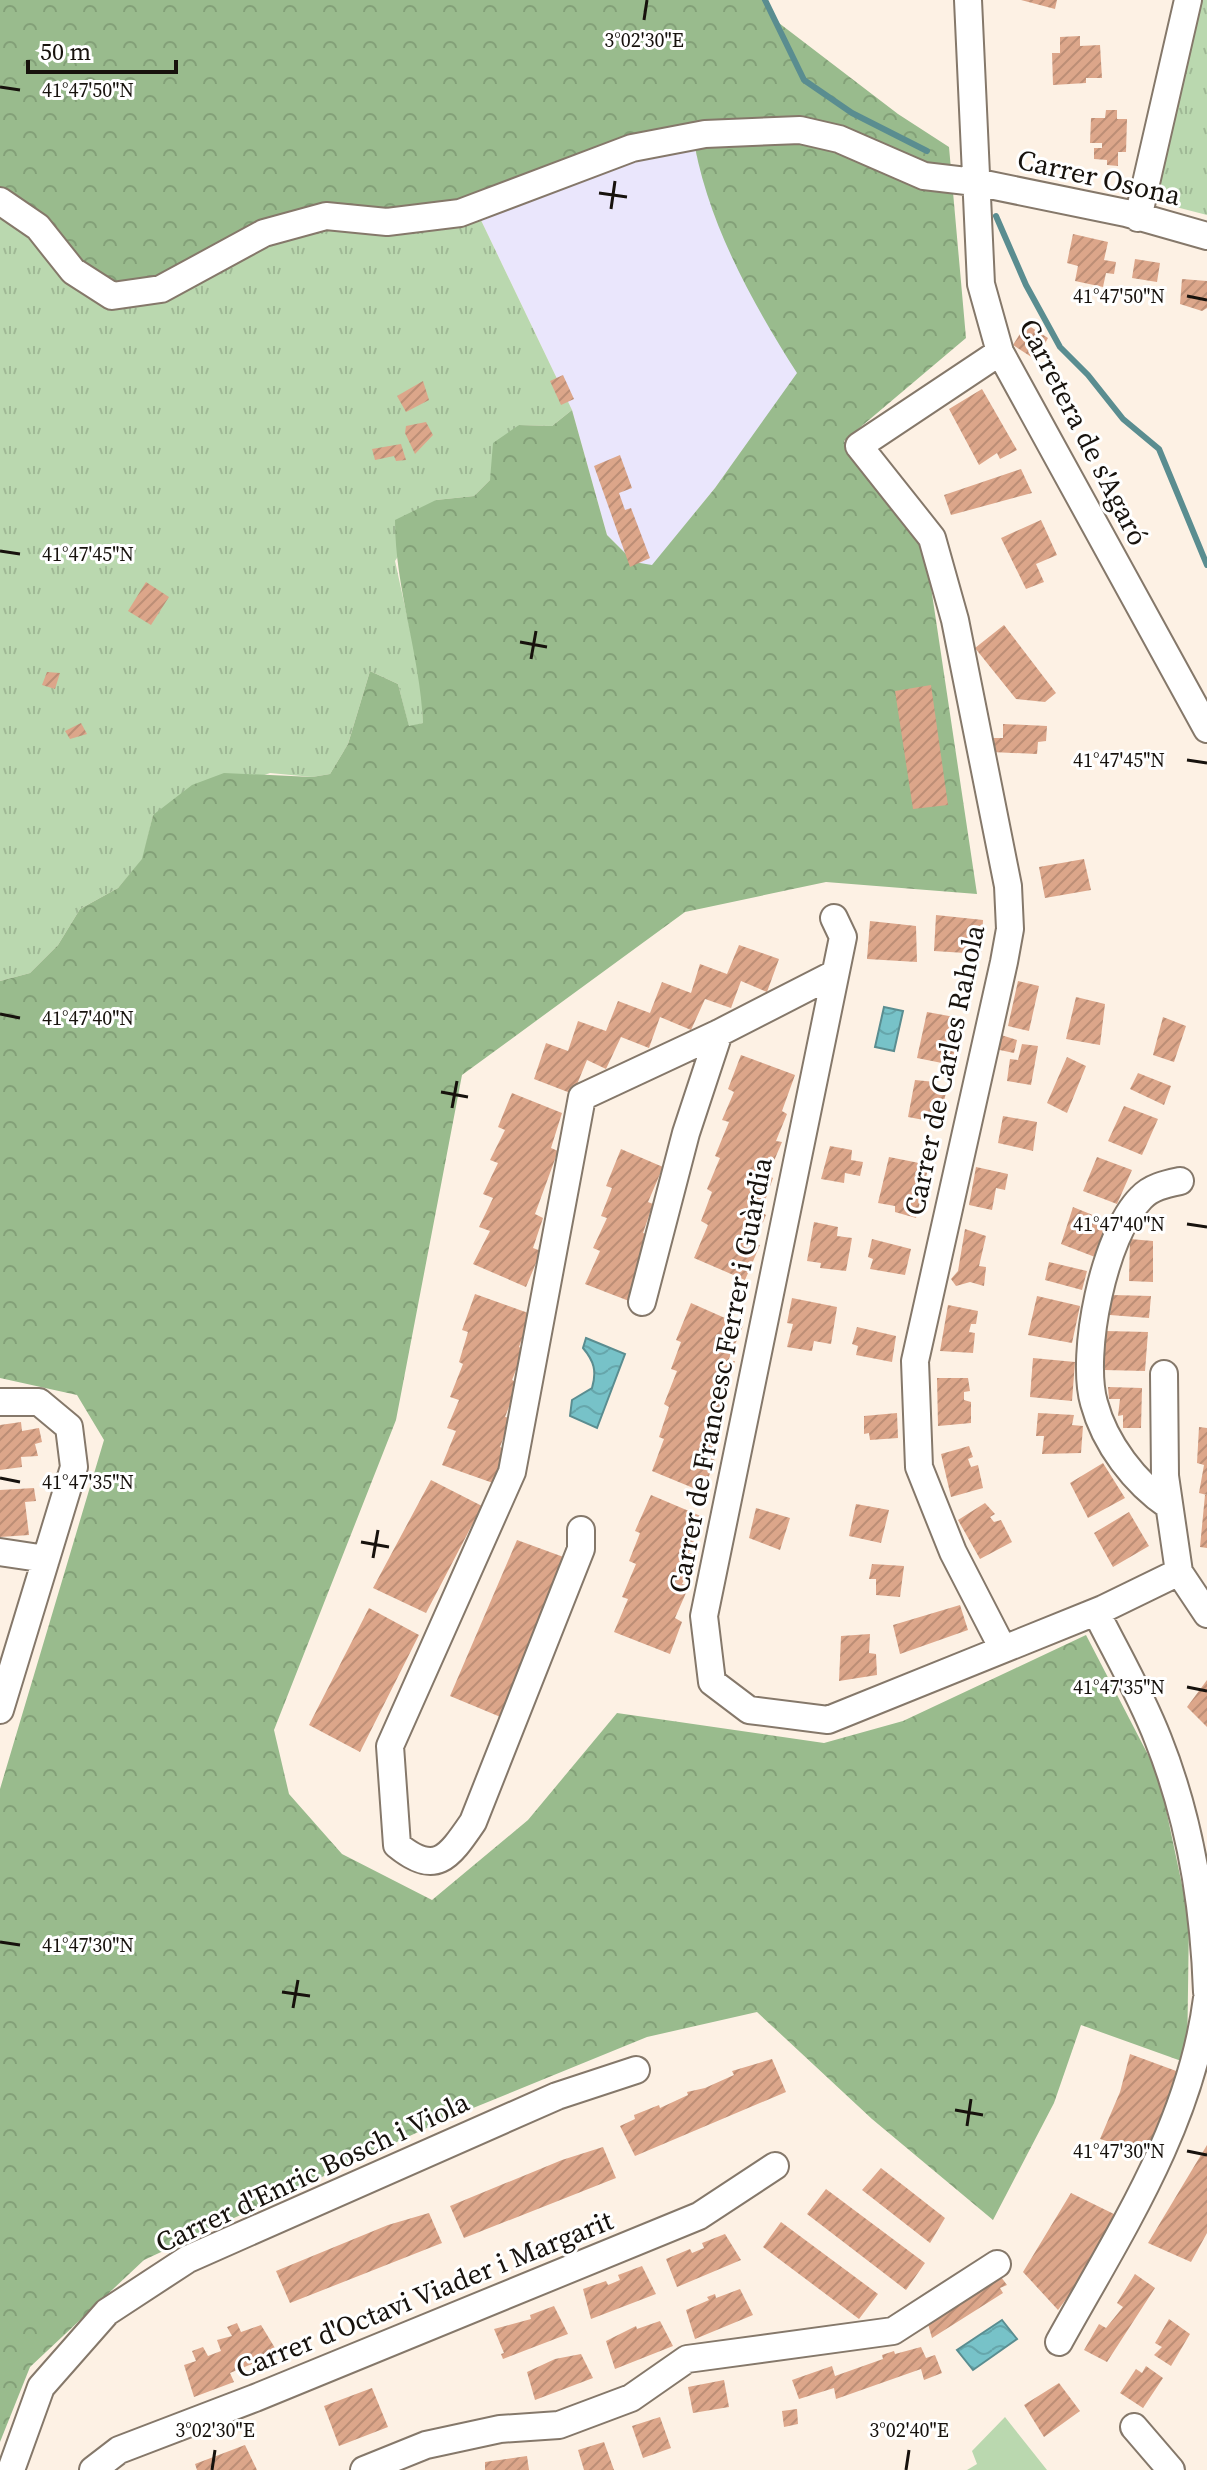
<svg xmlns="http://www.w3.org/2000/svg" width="1207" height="2470" font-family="'Source Serif 4',serif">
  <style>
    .commercial { fill: #eae6fc }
    .grass { fill: url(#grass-tufts) }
    .forest { fill: url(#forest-crowns) }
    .garden { fill: #bad8af }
    .water { fill: url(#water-waves); stroke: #5a8d90; stroke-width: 2 }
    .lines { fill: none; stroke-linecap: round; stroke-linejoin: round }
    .stream { stroke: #5a8d90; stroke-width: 6 }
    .building { fill: url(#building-hatch) }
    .minor-casing { stroke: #85786a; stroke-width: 30 }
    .minor { stroke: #fff; stroke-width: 26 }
    .ticks { fill: none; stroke: #17120d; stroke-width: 3 }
    .labels { text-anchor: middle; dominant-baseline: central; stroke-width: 6; stroke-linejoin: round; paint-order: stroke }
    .street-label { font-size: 28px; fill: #17120d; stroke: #fff }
    .ticks-label { font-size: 20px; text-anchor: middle; fill: #17120d; stroke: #fff; stroke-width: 6; stroke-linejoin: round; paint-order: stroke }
  </style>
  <defs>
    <pattern id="grass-tufts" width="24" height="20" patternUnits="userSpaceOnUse" patternTransform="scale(2)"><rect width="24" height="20" fill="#bad8af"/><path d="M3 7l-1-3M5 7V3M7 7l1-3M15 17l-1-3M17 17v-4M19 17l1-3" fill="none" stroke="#9fb895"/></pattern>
    <pattern id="forest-crowns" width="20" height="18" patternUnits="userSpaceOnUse" patternTransform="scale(2)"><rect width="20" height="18" fill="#99bb8d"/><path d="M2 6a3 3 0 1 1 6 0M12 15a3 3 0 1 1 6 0" fill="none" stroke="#83a078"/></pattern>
    <pattern id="water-waves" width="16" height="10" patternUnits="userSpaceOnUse" patternTransform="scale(2)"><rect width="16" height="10" fill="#77c2c8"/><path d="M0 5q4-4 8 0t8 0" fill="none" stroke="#66a6ab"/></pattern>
    <pattern id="building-hatch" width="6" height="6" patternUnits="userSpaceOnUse" patternTransform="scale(2)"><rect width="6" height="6" fill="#dca68a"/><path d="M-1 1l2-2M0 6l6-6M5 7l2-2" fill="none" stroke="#bc8e76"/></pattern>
  </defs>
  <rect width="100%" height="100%" fill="#fdf1e4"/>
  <!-- commercial -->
  <path class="commercial" d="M694,146l21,71 27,60 56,96 -83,115 -63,78 -18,-4 -27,-27 -35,-125 -94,-196 115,-47z"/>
  <!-- grass -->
  <path class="grass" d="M1195,0h12v215l-58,-15z
    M0,210l121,95 29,-1 46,-20 59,-39 59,-19 164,-12 94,196 -20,16 -33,-1 -29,55 -16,16 -38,4 -41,61 26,119 2,43 -14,4 -11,-43 -28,-13 -22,73 -18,30 -18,3 -42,-4 -117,42 -10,44 -25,29 -38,21 -22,36 -28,28 -30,8z"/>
  <!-- forest -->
  <path class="forest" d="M0,0h764l11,20 123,94 51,33 17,191 -122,103 81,106 52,347 -151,-12 -141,30 -223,163 -66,345 -122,310 15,64 53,60 90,46 96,-80 89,-107 207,30 79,-22 183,-86 73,141 30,142 -2,145 -106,-38 -27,78 -61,117 -121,-101 -115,-107 -110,25 -201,82 -302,141 -114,107 -30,75v-653l104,-349 -27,-45 -77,-17v-397l30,-8 28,-28 22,-36 38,-21 24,-29 11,-44 39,-30 32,-12 88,4 18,-3 18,-30 22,-73 28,13 11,42 14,-3c-3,-69 -28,-134 -28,-203l41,-20 38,-4 16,-16 3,-37 26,-18 33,1 20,-16 35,125 27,27 18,3 63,-77 82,-115c-47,-74 -92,-155 -105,-243l-241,76 -50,8 -53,-5 -191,74h-36l-31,-11 -90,-82z"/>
  <!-- garden -->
  <path class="garden" d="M1005,2417l42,53h-80l10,-6 -5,-13z"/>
  <!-- water -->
  <path class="water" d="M884,1007l19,4 -9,40 -19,-4z
    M586,1338l39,16 -28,74 -27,-12 2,-16 20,-12c5,-17 2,-27 -9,-40z
    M1002,2320l15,19 -44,31 -16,-20z"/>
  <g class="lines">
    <!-- stream -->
    <path class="stream" d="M765,0l39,80 48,33 75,38
      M996,216l30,69 34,62 28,28 35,44 36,30 48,116"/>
  </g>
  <!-- building -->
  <path class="building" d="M1021,0h36l-2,9z
    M1080,36v10l20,-1 2,33h-16v5l-33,2 -1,-32h8v-16z
    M1106,110h11v9h10l-1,33h-8v14l-11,-1v-5l-13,-1v-11h8v-5h-12l1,-25h14z
    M1073,234l35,8 -4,18 12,2 -2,12 -8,-1 -3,14 -28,-6 3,-15 -11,-3z
    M1135,259l25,4 -3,19 -25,-4z
    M1182,279l25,2v27l-5,3 -22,-7z
    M1026,324l22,14 -12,22 -23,-15z
    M563,375l11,24 -13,6 -11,-24z
    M423,381l6,19 -23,12 -9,-16z
    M982,389l35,61 -17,9 -3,-6 -18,12 -30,-56z
    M426,422l7,13 -18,19 -10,-21 1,-7z
    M401,444l5,16 -10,1 -2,-5 -19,4 -3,-11z
    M620,455l12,33 -13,5 6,17 6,-2 19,50 -20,9 -36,-101z
    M1021,469l11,24 -81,22 -7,-20z
    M1041,520l16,35 -21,9 8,18 -18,7 -25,-51z
    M146,582l23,15 -18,28 -23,-14z
    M1004,625l52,68 -11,9 -29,-3 -41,-51z
    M47,672l13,1 -5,16 -13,-4z
    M931,685l17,120 -35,4 -18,-118z
    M81,723l6,11 -17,5 -5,-8z
    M1003,724l44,2 -1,15 -8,1 -1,12 -45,-2 -4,-14h15z
    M1084,859l7,31 -46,8 -6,-31z
    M936,915l47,5 -2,34 -47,-3z
    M870,921l46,5 1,36 -50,-3z
    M739,945l40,14 -12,33 -26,-11 -10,27 -26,-9 -14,31 -31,-13 -11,31 -28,-11 -15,32 -19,-9 -14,34 -39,-15 12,-36 22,8 10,-30 28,10 12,-30 32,12 12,-31 29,11 9,-29 27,10z
    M1018,981l21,5 -10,45 -21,-5z
    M1076,997l29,7 -5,41 -34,-6z
    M927,1012l33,6 -8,47 -35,-7z
    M1163,1017l23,9 -12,36 -21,-7z
    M998,1034l19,6 -3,13 -19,-4z
    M1022,1044l16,2 -7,39 -24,-4 3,-22 8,1z
    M741,1055l54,20 -13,36 5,3 -11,27 6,1 -14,33 5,3 -12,34 5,3 -12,29 6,1 -15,35 -51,-22 14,-33 -7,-4 11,-29 -5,-3 13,-31 -5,-2 14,-34 -7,-2 12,-28 -6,-3z
    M1067,1057l19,9 -19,47 -20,-10z
    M1138,1073l33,13 -7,19 -34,-16z
    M915,1080l20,2 -1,8 12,2 -6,31 -32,-6z
    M512,1093l50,20 -11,35 7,3 -23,63 8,4 -10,30 8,3 -15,36 -53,-23 17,-33 -11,-4 14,-29 -10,-4 15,-31 -8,-3 15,-30 -7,-3z
    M1124,1106l34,13 -16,36 -34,-14z
    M1003,1116l34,6 -4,29 -35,-8z
    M830,1146l22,4 -1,10 12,2 -3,14 -15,-3 -1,10 -23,-4z
    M621,1149l42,18 -15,35 5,2 -10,29 7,2 -13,32 6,1 -14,33 -44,-17 15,-33 -7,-3 14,-30 -6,-2 11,-28 -6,-2z
    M889,1157l40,8 -13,53 -21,-6v-6l-17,-3z
    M1097,1157l35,13 -15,34 -34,-13z
    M976,1167l32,7 -3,16 -9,-2 -4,22 -23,-5z
    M1073,1207l37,15 -15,35 -34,-13z
    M814,1222l24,5 -1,9 15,2 -6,33 -26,-3 1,-5 -14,-2z
    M965,1229l21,7 -7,30 7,1 -2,19 -14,-4 -14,4 -5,-7 7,-8z
    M872,1239l39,10 -6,26 -35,-6 3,-10 -5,-2z
    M1130,1239l23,2v41l-24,-1z
    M1049,1262l38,9 -5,19 -37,-10z
    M475,1294l56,20 -12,33 5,3 -12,30 6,3 -13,34 6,1 -11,29 6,3 -13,33 -51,-18 14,-34 -9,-3 12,-28 -9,-3 13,-33 -4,-2 9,-30 -6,-2z
    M1112,1295l39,1 -2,22 -39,-3z
    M1037,1296l43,10 -8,37 -44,-8z
    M792,1298l45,9 -6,37 -17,-3 -2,10 -25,-4 6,-23 -6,-1z
    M691,1303l52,23 -15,35h7l-11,28 5,3 -12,33 5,2 -12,31 5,2 -12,32 -51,-21 12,-32 -5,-2 10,-30 -5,-3 13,-33 -6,-2 10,-27 -5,-2z
    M948,1305l30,6 -2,13h-5l-2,8 6,1 -2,20 -33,-2z
    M857,1327l39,9 -4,26 -36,-7 2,-9 -6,-2z
    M1106,1331l42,1 -3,39 -41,-1z
    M1033,1358l42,4 -3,39 -42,-4z
    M937,1378h31l2,13 -6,1v8l7,2v21l-33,3z
    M1108,1387l34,1 -1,40h-18v-13l-5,1 2,-17h-11z
    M897,1413l1,25 -28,2 -1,-7 -5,1v-18z
    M1038,1413l36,2 -2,10 11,1 -2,27 -39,1 2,-18h-8z
    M21,1422l1,9 17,-3 3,14 -7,2 3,12 -17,1 1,10 -22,3v-45z
    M1199,1427l8,1v67l-8,-2 5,-28 -7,-2z
    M969,1446l4,11 -5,2 3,8 7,-2 5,23 -32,9 -10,-43z
    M1103,1463l22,35 -37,20 -18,-35z
    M431,1480l51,26 -56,107 -53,-25z
    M34,1488l2,13 -11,1 4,33 -29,2v-47z
    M651,1495l52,22 -14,36 6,1 -13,30 7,2 -14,32 7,4 -12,32 -56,-22 14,-33 -6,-2 14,-33 -7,-3 11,-28 -5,-2z
    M1205,1495h2v53l-7,-1z
    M985,1503l10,11 -5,3 4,5 7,-2 11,22 -32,17 -22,-39z
    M856,1504l33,6 -8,33 -32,-7z
    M756,1508l34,10 -10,32 -31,-12z
    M1129,1512l20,34 -36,21 -19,-34z
    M517,1540l52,19 -66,159 -53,-22z
    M872,1564l32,2 -4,31 -24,-2v-16h-7z
    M960,1605l8,25 -68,24 -7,-29z
    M369,1608l50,27 -59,117 -51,-27z
    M870,1634l-1,19 7,1 1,21 -38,6 2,-45z
    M1207,1680v47l-20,-20z
    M1130,2054l49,18 -32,81 -47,-14 20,-47z
    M772,2059l14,33 -151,64 -15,-30 15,-7 -1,-4 25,-10 1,3 28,-13 -1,-3 18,-4 29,-13 -2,-4z
    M1207,2145v88l-16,29 -43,-19z
    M603,2147l13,31 -152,60 -14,-32 112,-46z
    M881,2168l64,50 -15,25 -68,-53z
    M826,2189l99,74 -19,27 -99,-76z
    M1071,2193l47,23 -33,58 -27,36 -35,-38z
    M429,2213l13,30 -152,60 -14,-32 112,-46z
    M781,2222l97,72 -19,25 -96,-72z
    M725,2234l16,26 -64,27 -11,-28 24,-10 2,4 12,-5 -2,-5z
    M642,2266l14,28 -65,25 -8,-30 23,-8 2,4 12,-5 -2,-5z
    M1135,2274l20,14 -48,74 -23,-12 15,-26 7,4 17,-21 -6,-4z
    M1001,2277l6,8 -7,3 3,5 -71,45 -4,-14z
    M740,2289l13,26 -58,24 -9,-29 23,-10 -2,-3 8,-3 1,4z
    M554,2306l14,28 -65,25 -2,-5 3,-1 -10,-24 37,-10 -1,-4z
    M1169,2319l21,15 -19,32 -17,-11 8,-8 -7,-4z
    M660,2321l13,25 -58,23 -9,-28 30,-15 1,3z
    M237,2323l4,9 20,-7 17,28 -48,20 4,9 -40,15 -10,-32 12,-4 -4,-10 11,-4 5,9 13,-5 -4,-11 15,-4 -5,-9z
    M921,2347l5,11 9,-3 7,18 -18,7 -3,-11 -85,30 -2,-11 -35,11 -7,-19 40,-14 3,10 48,-17 -1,-4 12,-4 1,3z
    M581,2354l12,24 -58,22 -8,-28 28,-13z
    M1146,2366l17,12 -20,30 -23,-15 16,-24 6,4z
    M724,2380l5,27 -36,6 -5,-26z
    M1059,2383l21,28 -36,26 -20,-32z
    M372,2388l16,39 -49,19 -15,-40z
    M797,2409l1,15 -14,3 -2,-16z
    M660,2417l11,31 -28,10 -11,-32z
    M604,2442l10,28h-30l-6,-20z
    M245,2445l12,25h-60l-2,-6z
    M527,2456l2,14h-44v-8z"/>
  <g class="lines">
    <defs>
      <path id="minor" d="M968,0l13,284 19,68 207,377
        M0,201l38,26 35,44 39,25 49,-7 103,-56 62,-17 61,6 73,-9 172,-65 73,-14 95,-4 39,9 85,37 51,6 151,31 81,23
        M1138,218l50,-218
        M1000,352l-141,94 73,92 23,82 53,266 2,43 -6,33 -89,399 4,106 34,85 50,97
        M834,918l9,19 -139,679 8,66 37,28 79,10 275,-111 76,-37
        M642,1302l44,-169 33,-100
        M1164,1374l1,102 14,96 28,42
        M0,1402h39l30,25 5,40 -74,243
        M1169,1506c-34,-23 -64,-62 -75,-103 -14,-49 10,-168 47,-205 10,-11 25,-14 39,-17
        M581,1530v19l-108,273c-24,35 -37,55 -76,23l-7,-99 122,-274 70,-375 137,-64 115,-59
        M0,1552l46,7
        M1096,1612c21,42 45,83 62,127 32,80 46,168 49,253
        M1059,2342c61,-110 132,-217 148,-344
        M1134,2427l37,43
        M11,2470l30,-83 66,-75 81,-53 369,-163 79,-26
        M93,2470l26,-20 136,-52 444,-182 76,-50
        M364,2470l62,-25 74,-16 59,-4 72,-27 56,-39 206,-28 104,-67"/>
    </defs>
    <!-- minor casing -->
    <use href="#minor" class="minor-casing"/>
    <!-- minor -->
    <use href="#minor" class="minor"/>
  </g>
  <!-- ticks -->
  <path class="ticks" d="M644,20l3,-20M0,87l20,3M599,193l28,4M611,209l4,-28M1187,296l20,4M0,551l20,3M520,642l27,5M531,659l5,-28M1187,760l20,3M0,1014l20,4M441,1092l27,5M452,1108l5,-27M1187,1224l20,3M0,1478l20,4M361,1542l28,5M373,1558l5,-28M1187,1687l20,4M0,1942l20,3M282,1992l28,4M293,2008l5,-28M955,2110l28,5M967,2126l4,-27M1187,2151l20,4M212,2470l3,-20M906,2470l3,-20"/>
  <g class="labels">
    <!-- street labels -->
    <g class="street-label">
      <text transform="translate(1099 177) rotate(13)">Carrer Osona</text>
      <text transform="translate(1084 432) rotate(63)">Carretera de s'Agaró</text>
      <text transform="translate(944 1070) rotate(-78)">Carrer de Carles Rahola</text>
      <text transform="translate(720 1375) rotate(-79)">Carrer de Francesc Ferrer i Guàrdia</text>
      <text transform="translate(312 2172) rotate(-25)">Carrer d'Enric Bosch i Viola</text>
      <text transform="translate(424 2294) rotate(-22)">Carrer d'Octavi Viader i Margarit</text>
    </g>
  </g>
  <g class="ticks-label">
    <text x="644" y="47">3°02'30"E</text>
    <text x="88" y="97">41°47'50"N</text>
    <text x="1119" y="303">41°47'50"N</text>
    <text x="88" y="561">41°47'45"N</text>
    <text x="1119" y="767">41°47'45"N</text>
    <text x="88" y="1025">41°47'40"N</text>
    <text x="1119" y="1231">41°47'40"N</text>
    <text x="88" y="1489">41°47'35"N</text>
    <text x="1119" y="1694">41°47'35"N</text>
    <text x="88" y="1952">41°47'30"N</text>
    <text x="1119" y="2158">41°47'30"N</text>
    <text x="215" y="2437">3°02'30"E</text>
    <text x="909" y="2437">3°02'40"E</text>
  </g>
  <!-- scale -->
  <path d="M28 60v12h148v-12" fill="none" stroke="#17120d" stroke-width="4"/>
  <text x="40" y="60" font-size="24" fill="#17120d" stroke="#ffffff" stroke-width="6" paint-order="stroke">50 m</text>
</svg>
